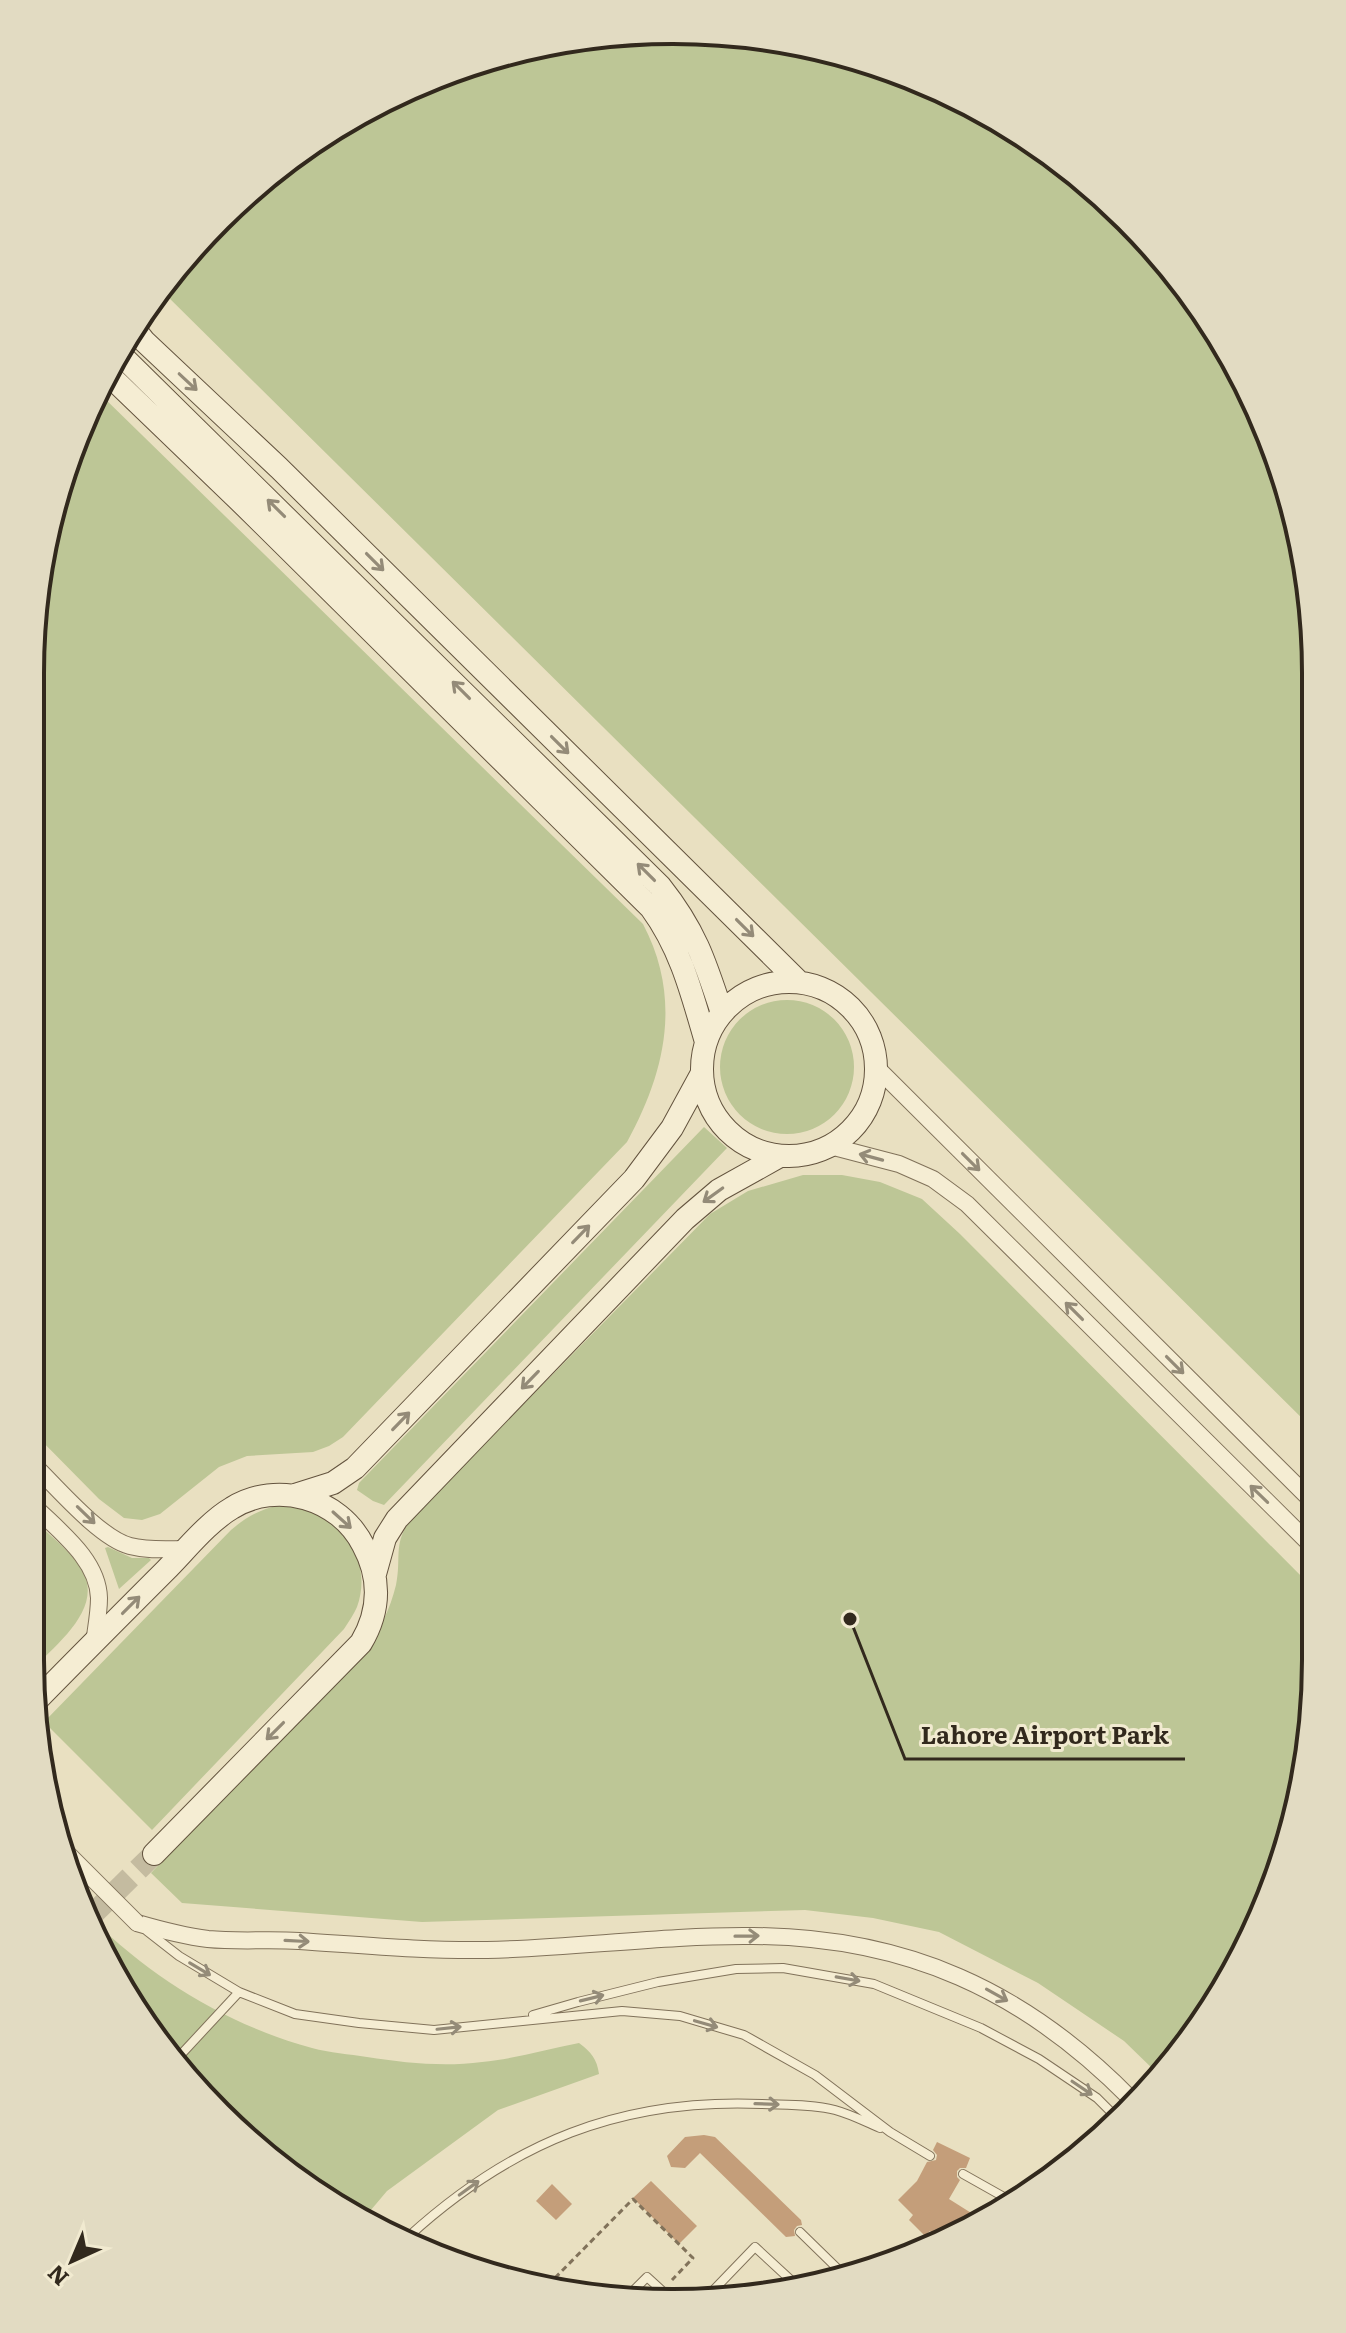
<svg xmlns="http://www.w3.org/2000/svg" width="1346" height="2333" font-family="Literata,serif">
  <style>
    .green { fill: #bdc696 }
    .building { fill: #c49e7a }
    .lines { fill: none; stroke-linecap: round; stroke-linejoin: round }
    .secondary-tunnel { stroke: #c4bba0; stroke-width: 22; stroke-dasharray: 22 11; stroke-linecap: butt }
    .lane-casing { stroke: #81725a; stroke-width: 10 }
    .street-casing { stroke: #81725a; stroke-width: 18 }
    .secondary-casing { stroke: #63533e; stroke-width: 24 }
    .path { stroke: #81725a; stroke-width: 3; stroke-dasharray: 6 4; stroke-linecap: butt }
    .lane { stroke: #f5edd3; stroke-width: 8 }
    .street { stroke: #f5edd3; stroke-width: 16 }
    .secondary { stroke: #f5edd3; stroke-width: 22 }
    .street-bridge-casing { stroke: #81725a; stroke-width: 18; stroke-linecap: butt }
    .street-bridge { stroke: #f5edd3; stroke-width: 16 }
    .oneway { stroke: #948b78 }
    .rim { fill: none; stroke: #32291d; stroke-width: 4 }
    .leader { fill: none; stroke: #32291d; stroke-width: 3 }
    .callout-dot { fill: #32291d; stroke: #f1ead0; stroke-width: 3 }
    .callout-label { font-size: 24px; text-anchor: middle; font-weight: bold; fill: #32291d; stroke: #f1ead0; stroke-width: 6; stroke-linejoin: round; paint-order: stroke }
  </style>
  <rect width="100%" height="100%" fill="#e9e0c1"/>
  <!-- green -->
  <path class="green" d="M673,30l125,12 121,37 111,59 98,81 102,132 52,116 33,163v801l-1155,-1142 58,-70 97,-80 112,-60 120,-37z
    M100,394l543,530c39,74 23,147 -16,218l-284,295 -14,9 -16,6 -66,4 -28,11 -59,47 -18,6 -18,-2 -25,-19 -69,-70 1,-799 33,-164z
    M720 1067a67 67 0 1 1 134 0a67 67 0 1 1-134 0Z
    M704,1127l23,21 -343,357 -11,-4 -16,-11 2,-7z
    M803,1175h39l38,7 42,17 38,35 355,356v113l-33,164 -74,150 -52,55 -32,-31 -86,-58 -99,-51 -66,-14 -68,-8 -383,12 -240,-19 -31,-30 215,-225c15,-20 24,-39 30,-63 6,-29 -4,-41 16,-67l298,-304 38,-23z
    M279,1505c12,1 26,0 37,6 35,17 55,58 41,96 -3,7 -8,14 -13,22l-192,201 -108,-108 187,-192c15,-13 28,-20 48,-25z
    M30,1517c13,12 41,35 50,49 27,41 -23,77 -48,104z
    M108,1547l24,11h17l2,2 -32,29 -14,-41z
    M93,1920c60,59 137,106 219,128 18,5 37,6 55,9 38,6 77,10 115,5 33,-3 64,-13 97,-19 12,9 18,16 20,31l-101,36 -111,81 -22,26 -50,-23 -152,-143z"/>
  <!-- building -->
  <path class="building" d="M704,2135l11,2 86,83 1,5 -5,1 -3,4 1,6 -9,1 -86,-84 -15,15 -14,-1 -4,-11 18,-19z
    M937,2142l33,16 -4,10h-6l-3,3v6l3,3 -11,19 27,17 -13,13 -22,12 -11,-10 -5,5 -16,-16 4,-5 -15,-15 19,-19 10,-19 9,-2 1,-5 -4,-5z
    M651,2181l46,45 -18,18 -46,-46z
    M552,2184l20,20 -16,16 -20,-19z"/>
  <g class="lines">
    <!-- secondary-tunnel -->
    <path class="secondary-tunnel" d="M91,1916l63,-62"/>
    <defs>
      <path id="lane" d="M147,1931l32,25 60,36 56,22 64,9 75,7 188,-19 58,5 64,19 71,40 75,57 40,24
        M533,2015l45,-13 80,-20 78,-13 47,-1 91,16 107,44 58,31 58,39 18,18
        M174,2062l65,-70
        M963,2174l48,27
        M800,2232l41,40
        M408,2237c104,-95 213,-139 354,-133 24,1 50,0 73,6 15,4 31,12 45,18
        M631,2293l16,-16 22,20
        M703,2301l52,-54 39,36"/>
      <path id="street" d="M876,1067l439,437
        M830,1146l69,18 34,15 34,25 348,345
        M30,1461c24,23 69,77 100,85 19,5 38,3 57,3
        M30,1502c26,27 68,56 69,96 0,15 -3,30 -5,45
        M137,1923c24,7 47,13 71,16 30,3 61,0 91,2 62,4 125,10 188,9 88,-2 178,-15 266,-14 153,1 271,54 378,163"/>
      <path id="secondary" d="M133,327l11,14 135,127 520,514
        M120,354l540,532c35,44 45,75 62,127
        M109,375l137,132 405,401c30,41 41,86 55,134
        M702 1069a87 87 0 1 1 174 0a87 87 0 1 1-174 0Z
        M295,1495l38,-12 22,-15 279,-289 38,-51 30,-55
        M375,1574l10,-36 12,-19 288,-300 34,-29 61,-34
        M37,1700c42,-43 85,-86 129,-130 19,-19 42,-48 66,-62 45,-28 107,-10 131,37 18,33 17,66 -2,98l-207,211"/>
    </defs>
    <!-- lane casing -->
    <use href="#lane" class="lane-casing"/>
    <!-- street casing -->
    <use href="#street" class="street-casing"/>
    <!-- secondary casing -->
    <use href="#secondary" class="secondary-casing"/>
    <!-- path -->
    <path class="path" d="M548,2285l85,-86 60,59 -21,22"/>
    <!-- lane -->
    <use href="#lane" class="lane"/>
    <!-- street -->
    <use href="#street" class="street"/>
    <!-- secondary -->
    <use href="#secondary" class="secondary"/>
    <defs>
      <path id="street-bridge" d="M61,1847l76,76"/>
    </defs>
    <!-- street-bridge casing -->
    <use href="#street-bridge" class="street-bridge-casing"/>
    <!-- street-bridge -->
    <use href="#street-bridge" class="street-bridge"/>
  </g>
  <!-- one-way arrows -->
  <defs><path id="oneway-shaft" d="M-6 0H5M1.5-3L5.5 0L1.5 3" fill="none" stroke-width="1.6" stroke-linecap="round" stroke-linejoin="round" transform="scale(2)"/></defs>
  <g class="oneway">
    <use href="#oneway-shaft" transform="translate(188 382) rotate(43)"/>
    <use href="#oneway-shaft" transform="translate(276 508) rotate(-135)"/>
    <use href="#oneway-shaft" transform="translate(375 562) rotate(45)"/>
    <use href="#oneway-shaft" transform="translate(461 690) rotate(-135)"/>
    <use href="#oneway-shaft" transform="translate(560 745) rotate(45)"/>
    <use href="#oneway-shaft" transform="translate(646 872) rotate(-135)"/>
    <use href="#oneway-shaft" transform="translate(745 928) rotate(45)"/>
    <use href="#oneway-shaft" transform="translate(871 1157) rotate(-165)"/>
    <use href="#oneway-shaft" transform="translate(971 1162) rotate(45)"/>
    <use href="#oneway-shaft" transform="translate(713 1195) rotate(144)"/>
    <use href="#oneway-shaft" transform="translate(581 1234) rotate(-46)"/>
    <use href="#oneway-shaft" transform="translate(1074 1311) rotate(-135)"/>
    <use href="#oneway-shaft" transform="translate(1175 1365) rotate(45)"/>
    <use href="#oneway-shaft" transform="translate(530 1380) rotate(134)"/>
    <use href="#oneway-shaft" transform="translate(401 1421) rotate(-46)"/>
    <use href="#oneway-shaft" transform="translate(1259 1494) rotate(-136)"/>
    <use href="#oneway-shaft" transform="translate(86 1515) rotate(44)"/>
    <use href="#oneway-shaft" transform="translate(342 1520) rotate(42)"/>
    <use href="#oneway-shaft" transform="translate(131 1605) rotate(-45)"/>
    <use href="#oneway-shaft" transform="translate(275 1731) rotate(135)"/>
    <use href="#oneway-shaft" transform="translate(747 1936) rotate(-1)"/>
    <use href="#oneway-shaft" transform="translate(297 1941) rotate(3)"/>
    <use href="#oneway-shaft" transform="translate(200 1969) rotate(31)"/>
    <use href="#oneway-shaft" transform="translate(848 1979) rotate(10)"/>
    <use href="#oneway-shaft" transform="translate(997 1995) rotate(29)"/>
    <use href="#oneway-shaft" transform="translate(592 1998) rotate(-14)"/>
    <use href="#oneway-shaft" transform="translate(706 2024) rotate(16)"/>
    <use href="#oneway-shaft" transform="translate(449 2028) rotate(-6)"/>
    <use href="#oneway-shaft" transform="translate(1082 2088) rotate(34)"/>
    <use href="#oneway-shaft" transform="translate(767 2104) rotate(2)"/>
    <use href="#oneway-shaft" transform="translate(469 2188) rotate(-36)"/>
  </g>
  <!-- crop -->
  <path d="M0 0H1346V2333H0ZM673 44H673A629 629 0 0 1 1302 673V1660A629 629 0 0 1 673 2289H673A629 629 0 0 1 44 1660V673A629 629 0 0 1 673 44Z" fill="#e2dbc2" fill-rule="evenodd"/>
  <path class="rim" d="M673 44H673A629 629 0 0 1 1302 673V1660A629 629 0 0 1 673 2289H673A629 629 0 0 1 44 1660V673A629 629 0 0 1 673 44Z"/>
  <!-- callouts -->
  <path class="leader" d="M850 1619L905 1759H1185"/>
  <circle class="callout-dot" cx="850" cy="1619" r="8"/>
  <g class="callout-label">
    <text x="1045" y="1744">Lahore Airport Park</text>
  </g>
  <!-- north arrow -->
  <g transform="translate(72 2261) rotate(224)" stroke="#f1ead0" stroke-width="6" paint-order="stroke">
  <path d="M0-6L14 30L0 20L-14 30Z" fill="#32291d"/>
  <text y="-12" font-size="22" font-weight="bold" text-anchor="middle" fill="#32291d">N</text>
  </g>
</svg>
